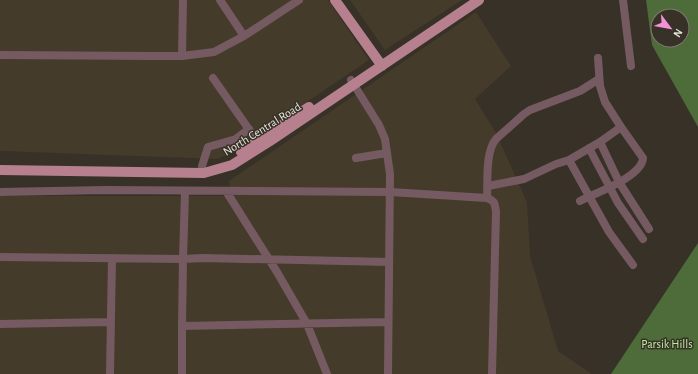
<svg xmlns="http://www.w3.org/2000/svg" width="698" height="374" font-family="'Alegreya Sans',sans-serif">
  <style>
    .built { fill: #443b2b }
    .forest { fill: #4d6c3a; fill-rule: evenodd }
    .lines { fill: none; stroke-linecap: round; stroke-linejoin: round }
    .minor { stroke: #765a61; stroke-width: 8 }
    .major { stroke: #b7808f; stroke-width: 10 }
    .labels { text-anchor: middle; dominant-baseline: central; stroke-width: 3; stroke-linejoin: round; paint-order: stroke }
    .street-label { font-size: 12px; fill: #e8e4dd; stroke: #373127 }
    .park-label { font-size: 12px; fill: #bdeda0; stroke: #373127 }
  </style>
  <rect width="100%" height="100%" fill="#373127"/>
  <!-- built -->
  <path class="built" d="M0,0h328l41,60 -132,89 -19,10 -218,-8z
    M350,0h112l-77,50z
    M476,12l35,54 -36,33 21,34 31,69 3,54 28,95 34,23h-592v-178h231l-2,-15z"/>
  <!-- forest -->
  <path class="forest" d="M646,0h52v127l-46,-82zM658,16h24v24h-24z
    M698,243v131h-87z"/>
  <g class="lines">
    <!-- minor -->
    <path class="minor" d="M220,0l24,36
      M623,0l8,66
      M0,55l151,1h31l32,-4 30,-16 55,-36
      M182,56l1,-56
      M598,58l2,28 5,16 16,25
      M213,78l44,63
      M351,80l28,45 6,14 5,35 -2,200
      M600,142l19,40 30,47
      M589,148l29,55 25,36
      M356,158l31,-5
      M569,160l40,72 24,33
      M202,166l6,-19 28,-8 13,-10
      M488,186l36,-7 32,-15 13,-4 31,-18 21,-15 22,31c-1,19 -48,35 -63,43
      M185,191l-2,68 20,-1 186,4
      M226,191l51,81 30,52 20,50
      M0,192l107,-2 283,2 97,6c8,3 8,6 9,14l-4,162
      M487,198c1,-17 -2,-46 9,-59l28,-25 6,-4 50,-19 19,-12
      M0,257l183,2 -1,67 206,-4
      M0,324l110,-2
      M182,326v48
      M110,374l2,-116"/>
    <!-- major -->
    <path class="major" d="M335,0l47,66
      M241,152l68,-45
      M0,170l204,3 28,-8 38,-24 209,-141"/>
  </g>
  <g class="labels">
    <!-- street labels -->
    <g class="street-label">
      <text transform="translate(262 129) rotate(-32)">North Central Road</text>
    </g>
    <!-- park labels -->
    <g class="park-label">
      <text x="667" y="344">Parsik Hills</text>
    </g>
  </g>
  <!-- north arrow -->
  <g transform="translate(670 28) rotate(122)"><circle r="19" fill="#373127" stroke="#7e7970"/>
  <path d="M0-3L7 15L0 10L-7 15Z" fill="#f391d5"/>
  <text y="-6" font-size="11" font-weight="bold" text-anchor="middle" fill="#e8e4dd">N</text>
  </g>
</svg>
